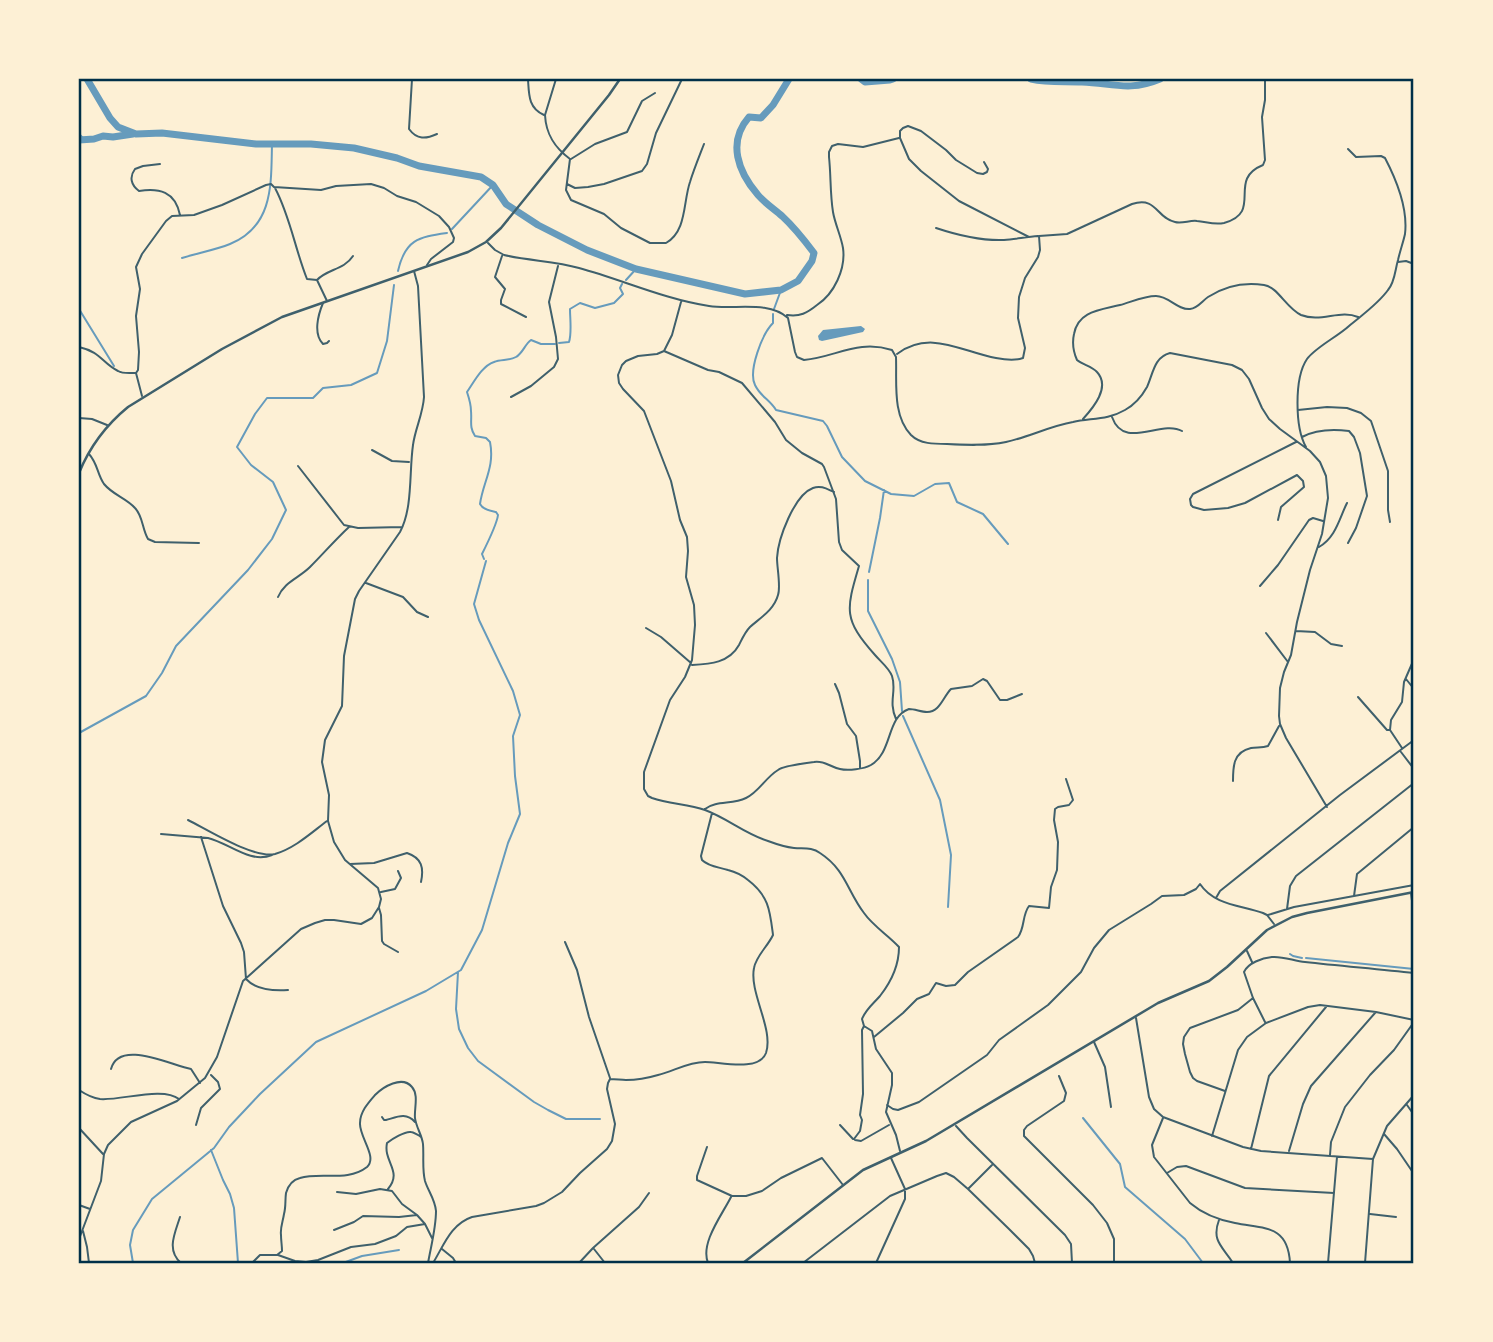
<svg xmlns="http://www.w3.org/2000/svg" width="1493" height="1342" font-family="'Public Sans',sans-serif">
  <style>
    .water { fill: #669bbc }
    .lines { fill: none; stroke-linecap: round; stroke-linejoin: round }
    .stream { stroke: #669bbc; stroke-width: 2 }
    .river { stroke: #669bbc; stroke-width: 7 }
    .minor { stroke: #3f606c; stroke-width: 2 }
    .tertiary { stroke: #3f606c; stroke-width: 2.5 }
    .neatline { fill: none; stroke: #003049; stroke-width: 2.5 }
  </style>
  <rect width="100%" height="100%" fill="#fdf0d5"/>
  <!-- water -->
  <path class="water" d="M861,326l4,3 -2,3 -41,9 -3,-1 -1,-4 5,-6z"/>
  <g class="lines">
    <!-- stream -->
    <path class="stream" d="M79,134l6,6
      M452,229l41,-44
      M182,258c16,-5 33,-8 48,-14 44,-18 41,-61 42,-100
      M398,271c7,-31 20,-34 49,-38
      M626,280l10,-11
      M79,309l35,57
      M774,309l7,-19
      M773,314v9c-11,11 -25,48 -18,62 5,11 15,15 21,25l47,11 4,5 15,31 23,24 26,13 23,2 21,-12 14,-1 8,19 26,12 25,30
      M559,343l10,-1c3,-9 1,-23 1,-33l10,-6 15,5 19,-5 9,-9 -3,-6 2,-4
      M484,559l-2,-5c4,-8 15,-31 16,-39l-2,-3c-5,-1 -13,-2 -16,-8 3,-22 15,-37 10,-62l-4,-4 -11,-2c-6,-9 -3,-15 -4,-25 0,-6 -2,-13 -4,-19 7,-10 15,-26 27,-30 7,-3 15,-1 22,-5 7,-4 9,-13 15,-17l10,4h14
      M869,572l11,-54 4,-28
      M868,580v31l24,48 8,23 2,29
      M903,716l37,84 11,55 -3,52
      M79,733l67,-37 16,-23 14,-27 72,-76 24,-31 14,-29 -13,-28 -22,-17 -14,-18 18,-33 12,-16h46l10,-10 28,-3 26,-12 10,-32 7,-56
      M1290,954l3,2 9,2
      M1306,958l108,11
      M458,972l-2,37 3,20 9,19 10,13 56,41 14,8 18,9h34
      M1083,1118l37,46 5,23 60,52 18,24
      M211,1150l12,30 7,14 4,14 4,55
      M133,1263l-3,-18 3,-15 19,-31 62,-51 15,-21 31,-33 56,-52 110,-51 35,-21 21,-40 26,-87 12,-29 -5,-38 -2,-40 7,-21 -7,-24 -34,-71 -5,-16 12,-43
      M343,1263l19,-7 37,-6"/>
    <!-- river -->
    <path class="river" d="M87,79l23,39 8,9 18,7 26,-1 94,11h55l43,4 43,10 22,8 62,11 12,8 13,19 32,21 49,25 49,19 109,25 36,-4 17,-9 14,-20 2,-8c-9,-12 -20,-26 -32,-37 -8,-7 -17,-13 -24,-21 -20,-23 -31,-53 -9,-78l12,1 12,-13 16,-26
      M861,79l4,3 25,-2 3,-1
      M1031,79c17,4 34,2 51,3 30,1 47,10 78,-3
      M79,140l15,-1 9,-3 10,1 20,-3"/>
    <!-- minor -->
    <path class="minor" d="M412,79l-3,50c8,11 17,10 28,5
      M528,79c1,15 0,29 16,36
      M556,79l-11,36c1,20 10,33 25,44l-4,31 5,10 33,14 17,14 29,15h16c21,-12 17,-41 24,-61 4,-13 9,-25 14,-38
      M571,159l24,-15 32,-12 15,-31 13,-8
      M984,162l4,7 -1,3 -4,2 -6,-1 -8,-5 -13,-8 -10,-10 -25,-19 -13,-5 -5,2 -3,3v7l9,21 12,12 38,30 70,36
      M160,164l-17,2 -8,3c-6,8 -4,16 4,22 20,-3 36,0 41,24
      M567,184l8,4 13,-1 16,-3 38,-13 5,-7 9,-31 26,-54
      M275,188c15,28 20,61 32,91l10,1
      M936,228c21,7 46,13 68,12 11,-1 23,-3 34,-4
      M488,243l7,7 9,5c25,6 51,6 75,13 44,12 85,31 130,38 25,4 59,-6 79,12l7,34 2,5 7,3c32,-3 54,-21 88,-10l4,7c1,25 -4,58 15,78 9,9 23,9 36,9 19,1 40,2 59,-2 23,-5 44,-16 67,-20 18,-4 35,-2 52,-12 9,-5 17,-14 22,-23 6,-13 7,-30 23,-34l62,12 10,5 7,9 13,29 7,11 11,10 30,22 10,11 6,14 2,22 -6,36 -12,36 -13,52 -6,33 -7,17 -4,16 -1,28 1,8 6,14 41,69
      M502,256l-7,21 10,12 -4,11v4l25,13
      M1398,262l8,-1 8,3
      M327,301l-10,-21c10,-11 27,-10 36,-24
      M681,302l-9,33 -8,16 -7,3 -19,2 -12,5 -4,4 -4,10 1,8 4,6 21,22 27,70 9,39 7,17 1,14 -2,26 8,28 1,20 -3,35 -7,17 -15,23 -26,72v17l4,7 4,2c17,6 36,6 53,12 22,8 40,24 63,31 8,3 17,6 26,7 9,1 18,-1 26,5 26,17 27,38 44,60 9,13 24,22 35,34 0,17 -8,35 -19,49 -7,8 -14,13 -18,23l2,7 8,5 4,18 16,24v12l-6,27 10,23 4,16
      M323,303c-5,12 -10,31 0,41l4,-1 2,-2
      M787,315c13,2 20,-2 30,-10 17,-11 29,-36 26,-57 -2,-12 -8,-24 -10,-36 -3,-18 -2,-37 -4,-55v-5l3,-6 6,-2 25,3 36,-9
      M79,347c22,5 23,16 39,24 5,3 11,2 17,2
      M664,351l44,19 11,2 23,11 33,39 11,18 16,13 20,11 2,3 12,32 3,43 3,8 17,16c-13,44 -16,53 16,89 6,7 14,13 17,21 5,15 -4,25 4,43
      M897,354c33,-25 65,-2 99,4 10,2 19,3 27,0l2,-10 -7,-30 1,-21 6,-19 13,-21 2,-7 -1,-14 28,-2 65,-30c25,-8 24,14 43,18 7,2 15,-2 22,-1 10,1 17,4 27,2 40,-11 2,-43 39,-58l2,-5 -3,-43 3,-17v-21
      M142,396l-6,-23 2,-3 1,-18 -3,-36 4,-27 -4,-22 6,-13 24,-33 6,-5 22,-1 28,-10 44,-20 5,-1 3,3 47,3 15,-4 35,-2 13,4 13,8 19,6 23,14 10,11 5,11 -1,4 -22,17 -4,6
      M511,397l20,-11 23,-19 4,-8 -2,-22 -7,-35 9,-36
      M1298,410l29,-3 20,1 14,5 10,8 17,50v39l2,12
      M1112,417c12,34 49,2 70,14
      M79,418l13,1 15,6
      M1083,419c10,-11 28,-32 14,-47 -5,-6 -14,-7 -20,-12 -4,-9 -5,-17 -3,-26 4,-23 26,-24 46,-29 11,-3 24,-9 36,-9 13,0 21,14 34,13 8,-1 12,-8 18,-12 17,-11 36,-15 56,-12 14,2 22,23 37,30 20,8 39,-6 57,2
      M1302,437c15,-8 31,-8 47,-6l5,6 6,16 7,43 -11,32 -8,15
      M1306,447c-11,-19 -12,-69 1,-88 9,-12 30,-22 42,-33 13,-11 29,-22 39,-36 7,-8 7,-20 10,-30 2,-9 5,-17 7,-26 3,-25 -9,-55 -20,-76l-4,-2 -25,1 -8,-8
      M372,450l20,11 17,1
      M89,454c9,10 8,20 15,30 9,11 22,14 31,24 8,8 7,21 13,31l7,3 44,1
      M298,466l46,59 14,3 44,-1
      M1278,520l3,-13 23,-20 -1,-6 -6,-6 -52,28 -17,5 -24,2 -11,-3 -2,-2 -1,-6 3,-5 103,-52
      M1319,547c17,-10 20,-28 28,-44
      M366,583l37,14 14,15 11,5
      M1260,586l18,-21 31,-45 4,-2 10,3
      M278,597c6,-15 21,-19 32,-30 13,-13 25,-27 39,-40
      M646,628l15,9 30,26
      M1296,631l19,1 16,12 11,2
      M1266,633l22,29
      M692,665c18,-1 37,-2 47,-20 3,-6 6,-13 11,-18 10,-9 24,-17 28,-32 3,-8 -1,-27 -1,-37 1,-19 17,-63 36,-70 8,-3 14,1 21,4
      M1406,679l8,10
      M835,684l4,9 8,31 9,12 4,25v7
      M1358,697l29,33h3l12,18
      M1390,730l1,-10 11,-18 2,-20 10,-23
      M1401,752l13,17
      M1233,781c0,-14 0,-29 18,-33 6,-1 11,0 17,-2l11,-20
      M705,809c12,-9 27,-4 41,-11 13,-6 19,-20 32,-28 5,-4 28,-7 36,-8 10,-2 16,5 26,7 8,2 24,0 31,-4 22,-13 15,-48 38,-56 6,0 12,3 18,3 13,0 16,-15 24,-23l21,-3 11,-7 4,2 13,19h7l15,-6
      M188,820c20,10 66,39 87,34 20,-6 36,-21 52,-33
      M161,834l47,4c21,5 42,26 64,17
      M201,837l22,69 18,37 3,9 2,27c10,11 27,12 42,11
      M350,864l24,-1 33,-10c15,5 17,15 14,29
      M381,892l14,-3 6,-11 -3,-7
      M1411,893l3,24
      M1354,896l3,-22 57,-47
      M1216,898l4,-7 120,-96 74,-55
      M379,908l2,7 1,26 2,3 14,8
      M1287,909l3,-23 6,-10 118,-93
      M1268,915l26,-8 120,-22
      M565,942l12,28 12,47 21,61
      M1247,951l5,11
      M1136,1018l13,79 5,12 9,8 80,30 18,4 112,8
      M1265,1022l-12,-24 -9,-26c4,-9 18,-14 28,-15 11,-1 22,4 33,5 36,4 73,7 109,11
      M874,1037l29,-24 14,-14 12,-5 7,-11 10,3 9,-1 13,-13 50,-35c7,-9 4,-22 11,-31l20,2 2,-21 6,-17 1,-28 -4,-22 1,-11 3,-2 11,-2 4,-5 -7,-21
      M1094,1042l11,25 6,40
      M111,1069c8,-30 59,-4 80,0l9,14
      M1059,1076l7,17 -2,8 -37,25 -3,4v6l69,69 14,18 7,16v24
      M79,1090c6,4 13,8 21,9 20,2 63,-13 79,0
      M1225,1091l-28,-10 -4,-3 -3,-6 -5,-18 -2,-10 1,-7 6,-9 48,-18 15,-12
      M887,1105l6,4 5,1 21,-8 68,-47 12,-15 49,-35 33,-33 13,-24 15,-18 42,-26 11,-8 22,-1 12,-6 4,-5c14,21 40,21 63,29l4,2 7,9
      M1407,1105l7,10
      M382,1117l2,3h2c11,-3 20,-8 29,2
      M1163,1118l-11,27 2,12 36,46c13,11 29,17 45,20 28,6 53,1 55,40
      M196,1125l5,-17 19,-19 -2,-7 -7,-7
      M840,1125l13,14
      M956,1126l11,12 98,97 6,9 1,19
      M79,1128l24,26
      M1384,1134l13,15 17,25
      M1212,1136l26,-86 9,-13 19,-14 42,-16 12,-2 56,7 38,8
      M854,1139l6,-8 2,-11 -2,-5 3,-21 -1,-64 2,-4
      M855,1140l6,1 28,-16
      M707,1147l-10,29v4l35,16h14l16,-5 19,-13 41,-20 21,27
      M1251,1149l18,-73 57,-69
      M1289,1151l14,-47 8,-18 64,-73
      M1330,1155l1,-13 14,-35 25,-32 24,-25 20,-28
      M1167,1173l10,-6 9,-1 59,22 89,5
      M969,1188l23,-23
      M388,1189c15,-18 -5,-27 -1,-46 5,-4 18,-12 24,-11 2,0 9,4 10,5
      M337,1192l19,2 24,-5 12,2 10,13 15,11 8,9 7,14
      M79,1205l11,4
      M1370,1214l26,3
      M180,1217c-5,16 -14,33 1,46
      M1219,1220c-8,21 4,27 14,43
      M334,1230l20,-8 9,-6 36,1 18,-2
      M83,1231l4,16 2,16
      M79,1239l22,-58 3,-27 4,-9 23,-23 46,-21 28,-23 12,-21 26,-76 58,-52 14,-6 10,-3h9l27,4 11,-6 7,-11 2,-8 -3,-11 -33,-28 -11,-18 -6,-21 1,-26 -7,-33 3,-22 17,-34 2,-50 11,-57 4,-8 41,-59c13,-24 9,-60 13,-87 2,-16 10,-31 11,-48l-6,-111 -4,-15
      M442,1249l11,9 3,5
      M594,1249l11,14
      M278,1255l17,6 11,1 12,-2 33,-13 24,-3 21,-8 11,-9 18,-3
      M252,1263l8,-8h17l5,-4c0,-6 -1,-10 -1,-16 -1,-7 2,-14 3,-21 2,-7 1,-14 2,-21 2,-7 6,-13 14,-15 20,-6 48,4 67,-11 11,-10 -8,-30 -7,-44 0,-11 8,-20 15,-28 8,-8 27,-20 37,-8 7,8 2,22 3,31 1,9 7,17 8,26 1,12 -1,25 2,37 3,10 10,18 11,30 0,17 -5,35 -8,52
      M433,1263c11,-18 18,-39 39,-46l64,-11 8,-3 18,-11 18,-19 27,-24 5,-8 3,-17 -8,-35 1,-6 2,-4c6,0 11,1 16,1 11,0 22,-2 32,-5 16,-4 30,-13 47,-13 15,0 54,10 61,-9 8,-24 -17,-60 -12,-85 2,-12 14,-22 19,-33 -3,-24 -4,-39 -25,-55 -6,-5 -12,-8 -20,-10 -9,-3 -19,-3 -26,-10l-1,-4 11,-43
      M579,1263l14,-15 46,-41 10,-14
      M708,1263c-8,-20 14,-48 23,-66
      M803,1263l87,-67 47,-20 9,-3 8,4 14,12 41,40 20,20 4,7 2,7
      M876,1263l29,-64v-10l-14,-31
      M1328,1263l9,-106
      M1365,1263l8,-104 14,-33 27,-31"/>
    <!-- tertiary -->
    <path class="tertiary" d="M79,473c11,-27 27,-48 49,-66l94,-58 60,-32 186,-65 18,-10 15,-14 108,-133 11,-16
      M743,1263l120,-93 63,-29 232,-138 51,-22 18,-14 40,-37 25,-13 15,-4 107,-21"/>
  </g>
  <!-- border -->
  <rect width="1493" height="1342" fill="none" stroke="#fdf0d5" stroke-width="161"/>
  <rect x="80" y="80" width="1332" height="1182" class="neatline"/>
</svg>
